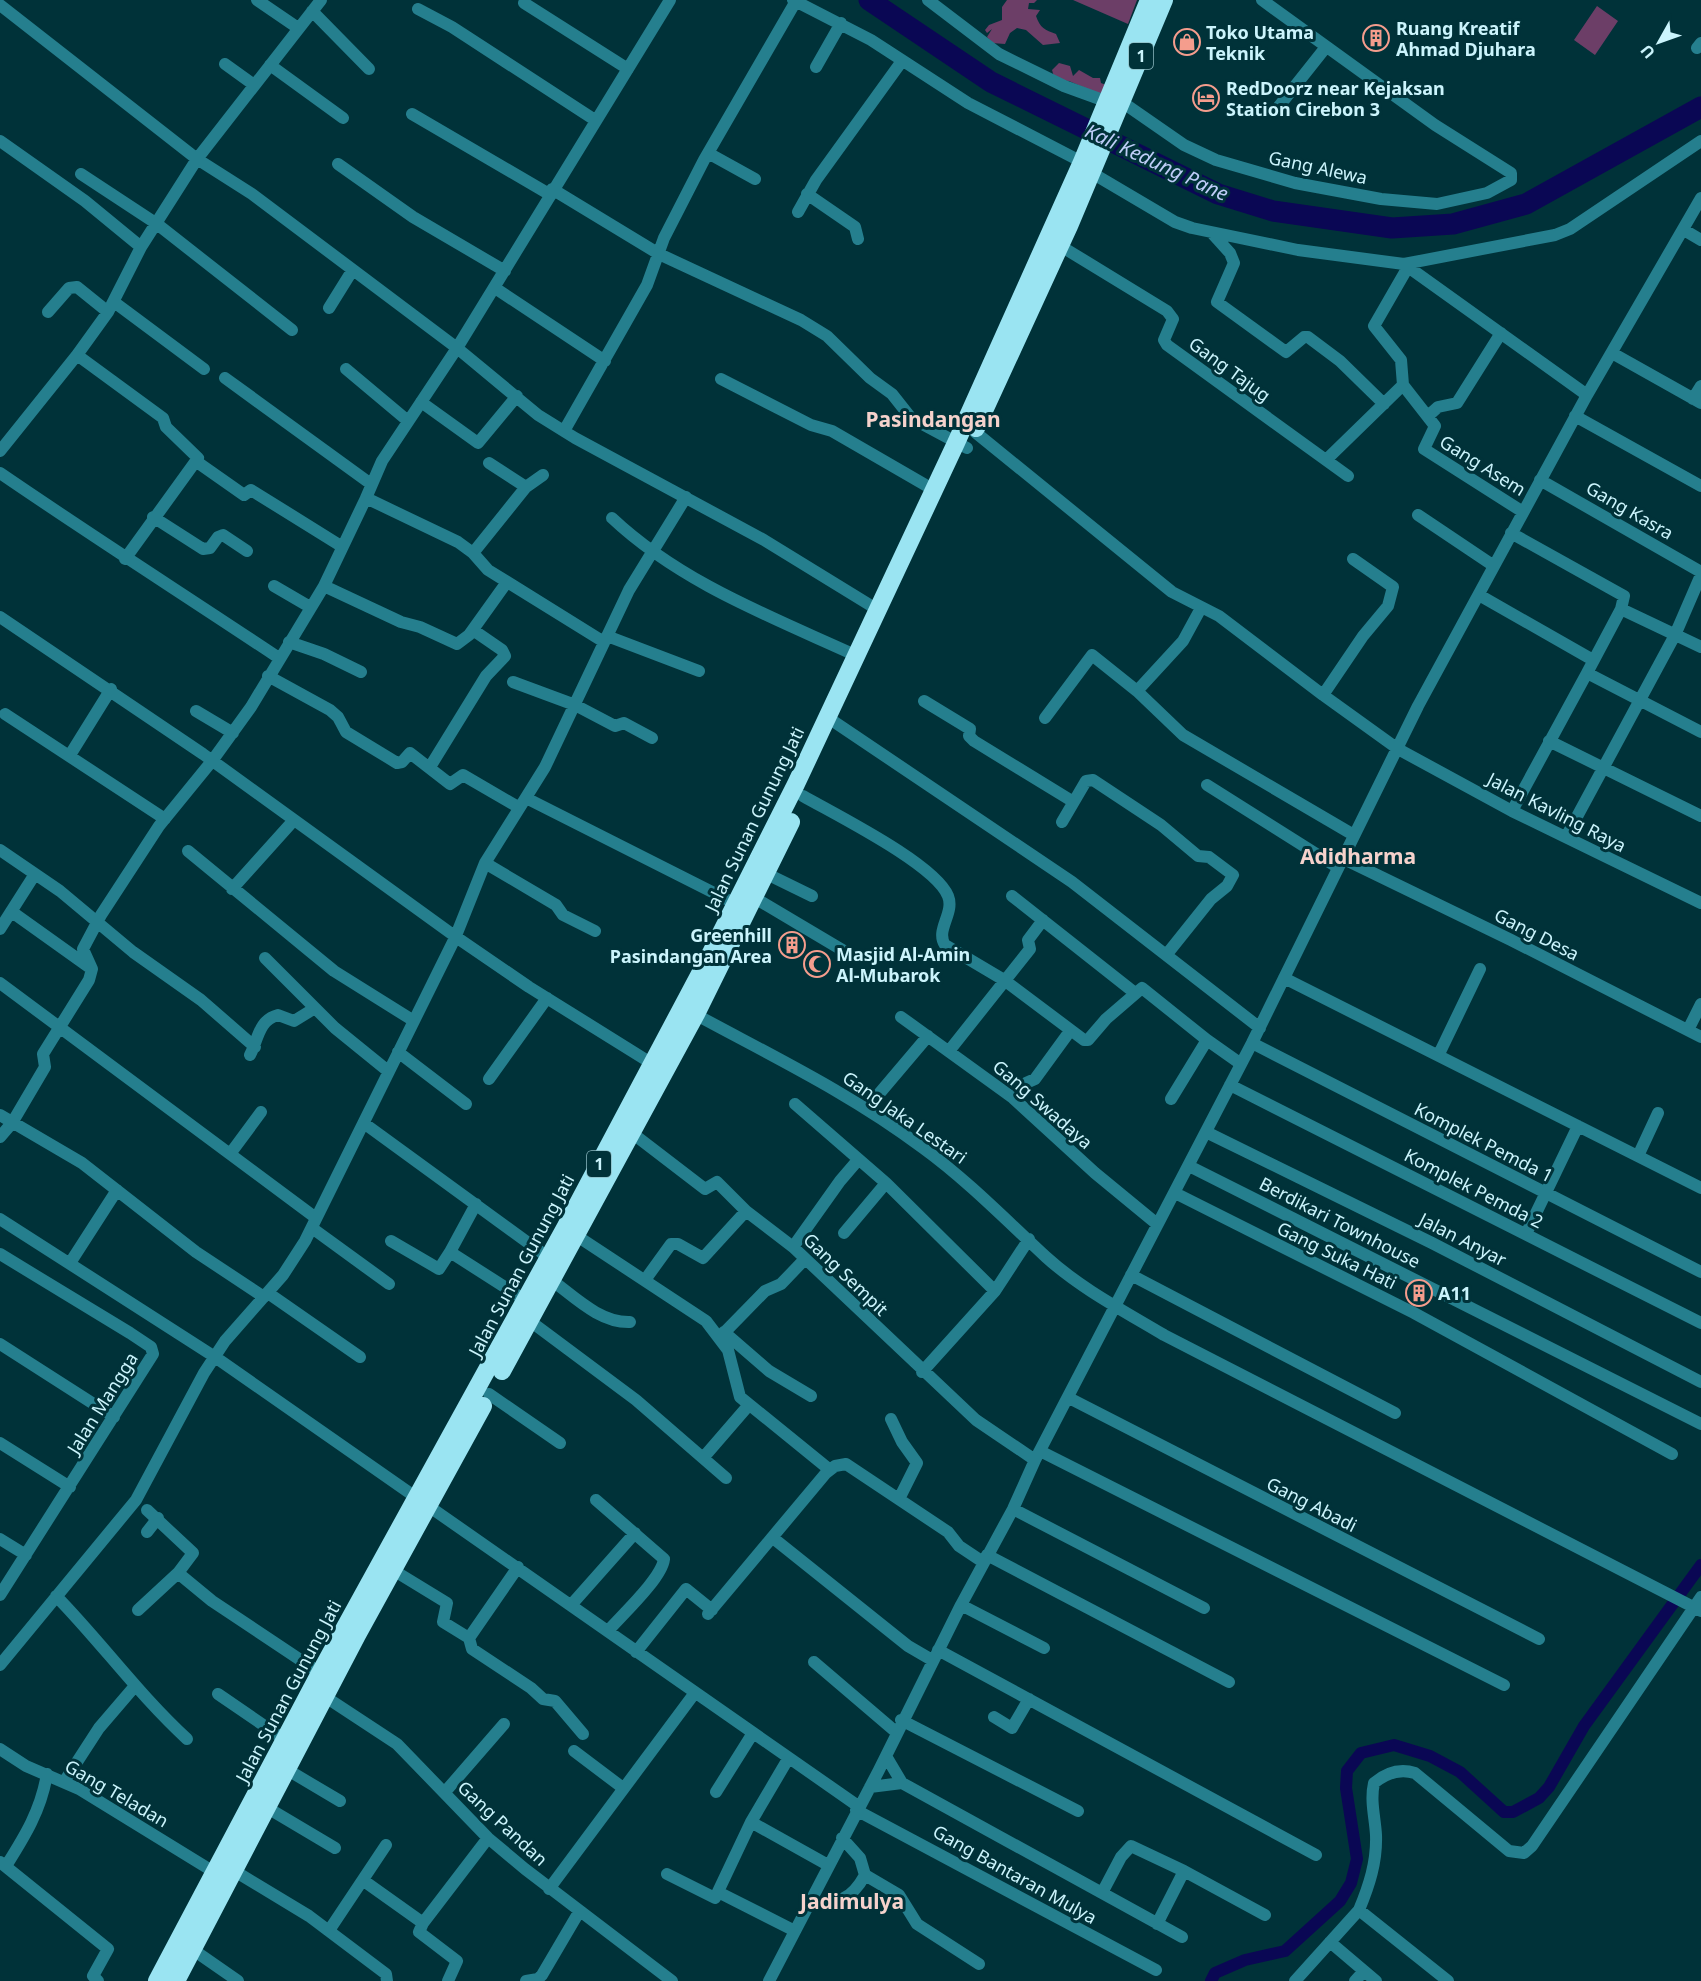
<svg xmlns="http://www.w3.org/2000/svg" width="1701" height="1981" font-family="'Noto Sans',sans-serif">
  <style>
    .green { fill: #6c3e67 }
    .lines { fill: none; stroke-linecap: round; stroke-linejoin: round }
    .canal { stroke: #0a0754; stroke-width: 12 }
    .river { stroke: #0a0754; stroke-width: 21 }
    .street { stroke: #257f8e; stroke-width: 12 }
    .highway { stroke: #9ae4f2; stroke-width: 18 }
    .labels { text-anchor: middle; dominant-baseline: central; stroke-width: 6; stroke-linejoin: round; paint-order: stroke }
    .shield { fill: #003239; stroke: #8ebac2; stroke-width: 1.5 }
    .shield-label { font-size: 16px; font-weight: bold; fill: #cbf4fc }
    .poi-label { font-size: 18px; font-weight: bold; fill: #cbf4fc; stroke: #003239; text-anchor: start }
    .street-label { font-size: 18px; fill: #cbf4fc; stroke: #003239 }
    .water-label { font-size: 20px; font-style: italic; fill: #becdf8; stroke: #003239 }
    .quarter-label { font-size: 21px; font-weight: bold; fill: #f5d2cc; stroke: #003239 }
  </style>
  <rect width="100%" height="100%" fill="#003239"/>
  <!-- green -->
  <path class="green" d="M1007,0h30l-3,3h-5l-1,6 12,1 -4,6c4,12 9,14 20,18l4,9 -17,2 -17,-15 -9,-2 -7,5 -5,11 -13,-1 -5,-6 5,-8 -5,4 -2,-3 4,-5 13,-5v-13z
    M1073,0h64l-9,24z
    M1597,6l21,15 -23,34 -21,-15z
    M1059,63l11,3 3,10 6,-6 14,8h7l1,5 5,2 -5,10 -32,-14 -14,-1 -3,-10z"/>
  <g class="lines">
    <!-- canal -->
    <path class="canal" d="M1211,1981l4,-8 30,-13 40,-9 55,-50 11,-18 6,-24 -11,-71 1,-17 14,-18 33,-8 36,11 30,16 44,40h9l26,-14 10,-11 35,-61 117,-161"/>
    <!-- river -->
    <path class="river" d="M869,0l122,82 227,112 55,17 119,17 61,-4 73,-20 175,-97"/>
    <!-- street -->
    <path class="street" d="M257,0l41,28
      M670,0l-213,348 81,67 37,23 189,102 114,70
      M793,0l78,40 97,63 114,59
      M928,0l71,54 65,32 44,16
      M524,3l104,66
      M0,5l197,154 55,35 205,154 -75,113 -16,37
      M418,9l34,18 143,93
      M312,11l57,58
      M1697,48l4,-5
      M225,64l29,21
      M270,65l73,53
      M816,67l25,-44
      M1122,102l62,43 32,15 79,23 86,16 56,5 50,-11 24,-13v-7l-76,-48 -173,-125
      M1276,110l50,-63
      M412,114l137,80
      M0,141l85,60 56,46
      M708,153l47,26
      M338,164l75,53 92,54
      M81,174l76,50 135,106
      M552,189l107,65 142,66 26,16 43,42 22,16 19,24 56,30
      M807,194l48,33 3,12
      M798,212l18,-32 86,-119
      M1684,230l17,10
      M1211,232l19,21 4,10 -17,39 69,50 18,-15h4l32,24 44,43
      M1059,245l108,66 6,8 -9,21 3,5 181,131
      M1404,264l151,-29 15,-6 131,-88
      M1408,267l-34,59 27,34 2,25 32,41 -11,23 99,63
      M495,288l110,73
      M114,302l90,67
      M329,308l23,-37
      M48,312l21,-24 8,-1 31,25
      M1612,353l89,50
      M77,355l86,63 3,9 32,31 -73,101
      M346,369l62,52
      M225,378l146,106
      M721,379l90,46 21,6 102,59
      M1587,395l114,-197
      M1693,399l8,-13
      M421,402l57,41 39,-47
      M1428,416l10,-9 19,-4 44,-70
      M1575,416l126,70
      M564,431l83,-146 17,-47 40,-78 92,-159
      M975,432l197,160 47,24 104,79 75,54 114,62 189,92
      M0,451l77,-96 31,-43 33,-65 56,-88 124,-159
      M1326,460l77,-75
      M197,462l47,33 7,-5 90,56
      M489,463l37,24
      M0,473c92,63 186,123 279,185
      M1540,480l161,92
      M1418,515l76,51
      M153,517l50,32 7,-1 8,-11 5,-2 24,16
      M612,518c69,65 160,99 245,138
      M1511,533l113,63 -3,13 -34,64
      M473,553l53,-66 17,-12
      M274,586l36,21
      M324,586l77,36 19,5 37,17 12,-9 38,-53
      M1479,595l114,65
      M1621,609l80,38
      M0,617l203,137 253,183 73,50 130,81
      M607,636l92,35
      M289,642l35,12 37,18
      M268,676l62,34 8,7 8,15 51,31 5,-1 8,-9 40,31 13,-9 55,32
      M513,682l62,23 40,21 9,-3 28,15
      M1137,691l46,-50 18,-33
      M1323,695l40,-59 25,-30 5,-19 -40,-28
      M924,701l46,28 -1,7 5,5 98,60
      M196,711l37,22
      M5,714l160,105
      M827,717l245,165 188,146
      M1045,718l47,-63 45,36 46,44 169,99
      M1549,741l152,75
      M70,755l41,-66
      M430,767l56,-91 19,-20 -3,-6 -29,-20
      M1207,785l130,82
      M803,796c33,19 132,68 145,100 7,17 -13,34 -3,49l59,35 80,60h4l18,-21 36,-31 65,52
      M526,798l208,105
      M1512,811l75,-138 114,59
      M1062,822l24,-41 7,-1 68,45 37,31 11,1 24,18 -6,11 -16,13 -44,55
      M1566,837l109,-202 26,-60
      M0,850l60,41 73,61 68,48 54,47
      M188,851l146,120 80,50
      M1342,858l169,82 190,97
      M485,863l71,42 7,10 32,16
      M765,873l47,23
      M232,889l62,-69
      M1012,896l123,97
      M753,897l96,57
      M12,912l77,55
      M0,929l35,-55
      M265,958l70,70 53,43
      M1284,978l417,210
      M0,983l316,235
      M691,1012c79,43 159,81 232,136 44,32 83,72 123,109 34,31 78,54 118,78l537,276
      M901,1017l112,81 82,75 62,51
      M1688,1030l13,-26
      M1252,1043l449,229
      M949,1051l81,-102 -2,-9 15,-20
      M398,1052l68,52
      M1439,1054l41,-85
      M250,1055c8,-14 8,-35 28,-40l16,6 21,-13
      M489,1079l58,-81
      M1230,1085l471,238
      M1013,1098l13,-15 9,-4 35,-48
      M1171,1099l36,-59 34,24
      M795,1104l91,79 109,108
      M867,1108l61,-72
      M0,1115l82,48 114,89 68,45
      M365,1124l184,134
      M1206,1132l226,111 269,139
      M632,1133l73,56 12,-7 29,29 47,36 183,173 59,40
      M0,1137l12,-14 33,-56 -2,-13 46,-74 3,-11 -9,-20 18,-34 58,-89 53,-65 39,-54 73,-121 42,-88 92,44 15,11 15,17 116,72
      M230,1154l31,-42
      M1638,1156l20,-43
      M1189,1166l512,258
      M1175,1193l239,120 258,141
      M0,1219l215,138 643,449
      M312,1228l77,56
      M844,1233l42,-50
      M1526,1234l52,-108
      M577,1236l129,85 22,29 12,47 90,73
      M391,1241l48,28 11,-17 75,48
      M793,1247l47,-66 18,-21
      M450,1252l26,-48
      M0,1254l130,79 21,14 2,7 -153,241
      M70,1263l47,-73
      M1131,1275l264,138
      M546,1276c26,18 52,47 84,46
      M645,1280l26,-36h7l25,14 43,-47
      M268,1293l92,64
      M530,1321l106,79 90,78
      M724,1332l45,39 42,25
      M720,1337l45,-46 16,-7 24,-25
      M0,1344l114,73
      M922,1372l73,-81 34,-52
      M489,1394l71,49
      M1069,1398l470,241
      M891,1419l11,23 15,21 -18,36
      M0,1443l70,44
      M1040,1451l464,234
      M703,1458l45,-52
      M596,1500l68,59c-2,19 -42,56 -56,72
      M1013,1509l191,99
      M147,1510l46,43 -15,20 34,28 108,72
      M147,1532l11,-14
      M773,1538l135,108 24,14
      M0,1539l26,16
      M987,1555l242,127
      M518,1567l-49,71 3,11 59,39 12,11 12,2 28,33
      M393,1570l54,33 -4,19 26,16
      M56,1596c45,46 83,99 131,143
      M572,1604l63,-71
      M961,1605l83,43
      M138,1610l40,-37
      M708,1614l118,-141 9,-7 11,-2 102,68 11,14 24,16
      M938,1650l378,205
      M636,1652l50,-63 26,21
      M814,1662l82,70
      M0,1665l136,-165 68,-127 21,-32 58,-66 22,-34 150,-303 30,-75 60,-96 84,-177 57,-93
      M218,1694l67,46
      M321,1694l76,50 91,94 37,31 147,112
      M994,1717l18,11 17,-29
      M901,1720l177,91
      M0,1749l26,17 53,23 135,83
      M574,1751l49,37
      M886,1756l16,27 280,154
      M286,1769l54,32
      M64,1782l35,-54 36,-42
      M870,1787l32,-4
      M445,1792l59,-68
      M716,1792l37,-59
      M266,1807l69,41
      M856,1810l300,160
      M751,1822l77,43
      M842,1838l18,20 5,17 34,20 18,29 62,40
      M0,1862l108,87 -15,27 5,5
      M6,1866c19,-30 35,-56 41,-92
      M233,1870l76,46 77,58 1,7
      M667,1874l48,24 36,-76 37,-63
      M364,1881l59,42
      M549,1889l145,-195
      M718,1892l77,39
      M1102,1893l19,-36 10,-11 53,25
      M810,1901c28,4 42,-2 55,-26
      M1359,1910c10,-24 18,-48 17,-75 -1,-18 -6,-34 -2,-52 12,-10 25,-15 41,-10l94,78 15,2 8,-7 169,-249
      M1157,1924l27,-53 81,44
      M330,1929l56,-84
      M1330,1942l46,39
      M192,1949l46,32
      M448,1981l9,-20 -38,-29 4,-9 65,-85
      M526,1981l12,-2 4,-4 37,-63
      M769,1981l110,-211 82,-165 52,-96 22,-49 217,-417 166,-337 169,-311 -183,-131 -106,-14 -106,-22 -17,-6 -83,-49
      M1295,1981l64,-71 89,71
      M1355,1981l9,-10"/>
    <!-- highway -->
    <path class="highway" d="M976,428l93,-202 95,-226
      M502,1371l194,-357 95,-192
      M157,1981l163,-308 245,-445 146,-275 85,-169 160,-341 126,-281 67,-162
      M176,1981l181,-346 126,-229"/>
  </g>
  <!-- icons -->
  <defs>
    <symbol id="building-ring" viewBox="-11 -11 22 22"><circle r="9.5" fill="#003239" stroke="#f59d8d" stroke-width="1.5"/><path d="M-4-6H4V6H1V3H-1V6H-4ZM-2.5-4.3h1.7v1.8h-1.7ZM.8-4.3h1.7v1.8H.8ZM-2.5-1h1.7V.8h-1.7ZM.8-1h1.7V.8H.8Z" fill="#f59d8d"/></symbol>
    <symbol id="shop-ring" viewBox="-11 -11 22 22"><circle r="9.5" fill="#003239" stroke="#f59d8d" stroke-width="1.5"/><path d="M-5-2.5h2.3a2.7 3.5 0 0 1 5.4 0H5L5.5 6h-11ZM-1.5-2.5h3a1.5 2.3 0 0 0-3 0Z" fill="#f59d8d"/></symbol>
    <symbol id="hotel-ring" viewBox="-11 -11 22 22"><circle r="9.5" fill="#003239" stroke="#f59d8d" stroke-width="1.5"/><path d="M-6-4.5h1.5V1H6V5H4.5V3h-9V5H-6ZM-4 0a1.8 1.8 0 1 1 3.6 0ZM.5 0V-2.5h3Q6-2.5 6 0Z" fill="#f59d8d"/></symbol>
    <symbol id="mosque-ring" viewBox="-11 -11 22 22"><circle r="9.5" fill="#003239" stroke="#f59d8d" stroke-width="1.5"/><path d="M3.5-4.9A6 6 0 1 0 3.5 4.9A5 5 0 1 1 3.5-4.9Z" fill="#f59d8d"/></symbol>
  </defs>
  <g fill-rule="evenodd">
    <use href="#building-ring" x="1361" y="23" width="30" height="30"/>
    <use href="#shop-ring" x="1172" y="27" width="30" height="30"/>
    <use href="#hotel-ring" x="1191" y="83" width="30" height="30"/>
    <use href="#building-ring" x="777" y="930" width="30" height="30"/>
    <use href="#mosque-ring" x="802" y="949" width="30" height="30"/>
    <use href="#building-ring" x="1404" y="1278" width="30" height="30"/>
  </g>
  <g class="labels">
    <!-- shield labels -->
    <g class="shield">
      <rect x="1129" y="43" width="24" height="26" rx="4.5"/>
      <rect x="587" y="1151" width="24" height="26" rx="4.5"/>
    </g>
    <g class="shield-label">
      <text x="1141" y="56">1</text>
      <text x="599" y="1164">1</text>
    </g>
    <!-- poi labels -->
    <g class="poi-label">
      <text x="1396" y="28">Ruang Kreatif<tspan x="1396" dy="21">Ahmad Djuhara</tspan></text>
      <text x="1206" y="32">Toko Utama<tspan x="1206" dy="21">Teknik</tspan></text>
      <text x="1226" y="88">RedDoorz near Kejaksan<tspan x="1226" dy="21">Station Cirebon 3</tspan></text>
      <text x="772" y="935" text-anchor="end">Greenhill<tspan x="772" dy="21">Pasindangan Area</tspan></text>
      <text x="836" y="954">Masjid Al-Amin<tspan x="836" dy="21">Al-Mubarok</tspan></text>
      <text x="1438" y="1293">A11</text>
    </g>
    <!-- street labels -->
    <g class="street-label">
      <text transform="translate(1318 167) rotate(12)">Gang Alewa</text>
      <text transform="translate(1230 369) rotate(36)">Gang Tajug</text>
      <text transform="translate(1483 465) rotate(32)">Gang Asem</text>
      <text transform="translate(1630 510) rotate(30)">Gang Kasra</text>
      <text transform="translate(1557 812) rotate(27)">Jalan Kavling Raya</text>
      <text transform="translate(754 819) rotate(-64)">Jalan Sunan Gunung Jati</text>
      <text transform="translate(1537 934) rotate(27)">Gang Desa</text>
      <text transform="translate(1043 1104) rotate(41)">Gang Swadaya</text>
      <text transform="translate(905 1117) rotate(35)">Gang Jaka Lestari</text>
      <text transform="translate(1484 1142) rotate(27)">Komplek Pemda 1</text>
      <text transform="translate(1474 1188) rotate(27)">Komplek Pemda 2</text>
      <text transform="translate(1340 1222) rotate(27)">Berdikari Townhouse</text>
      <text transform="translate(1463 1239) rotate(27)">Jalan Anyar</text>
      <text transform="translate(1337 1255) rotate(26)">Gang Suka Hati</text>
      <text transform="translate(521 1265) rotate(-62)">Jalan Sunan Gunung Jati</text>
      <text transform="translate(846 1274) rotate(44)">Gang Sempit</text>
      <text transform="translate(102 1403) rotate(-58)">Jalan Mangga</text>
      <text transform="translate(1312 1504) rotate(27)">Gang Abadi</text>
      <text transform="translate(288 1691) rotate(-62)">Jalan Sunan Gunung Jati</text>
      <text transform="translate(117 1793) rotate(30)">Gang Teladan</text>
      <text transform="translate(503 1823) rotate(43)">Gang Pandan</text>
      <text transform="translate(1015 1874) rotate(29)">Gang Bantaran Mulya</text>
    </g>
    <!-- water labels -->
    <g class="water-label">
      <text transform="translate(1157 162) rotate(25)">Kali Kedung Pane</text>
    </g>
    <!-- quarter labels -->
    <g class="quarter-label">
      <text x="933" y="419">Pasindangan</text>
      <text x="1358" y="856">Adidharma</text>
      <text x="852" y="1901">Jadimulya</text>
    </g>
  </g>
  <!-- north arrow -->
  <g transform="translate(1659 42) rotate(230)" stroke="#003239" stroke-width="4.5" paint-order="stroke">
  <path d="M0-4.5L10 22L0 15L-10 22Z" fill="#cbf4fc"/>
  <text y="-9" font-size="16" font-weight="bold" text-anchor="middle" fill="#cbf4fc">U</text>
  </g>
</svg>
